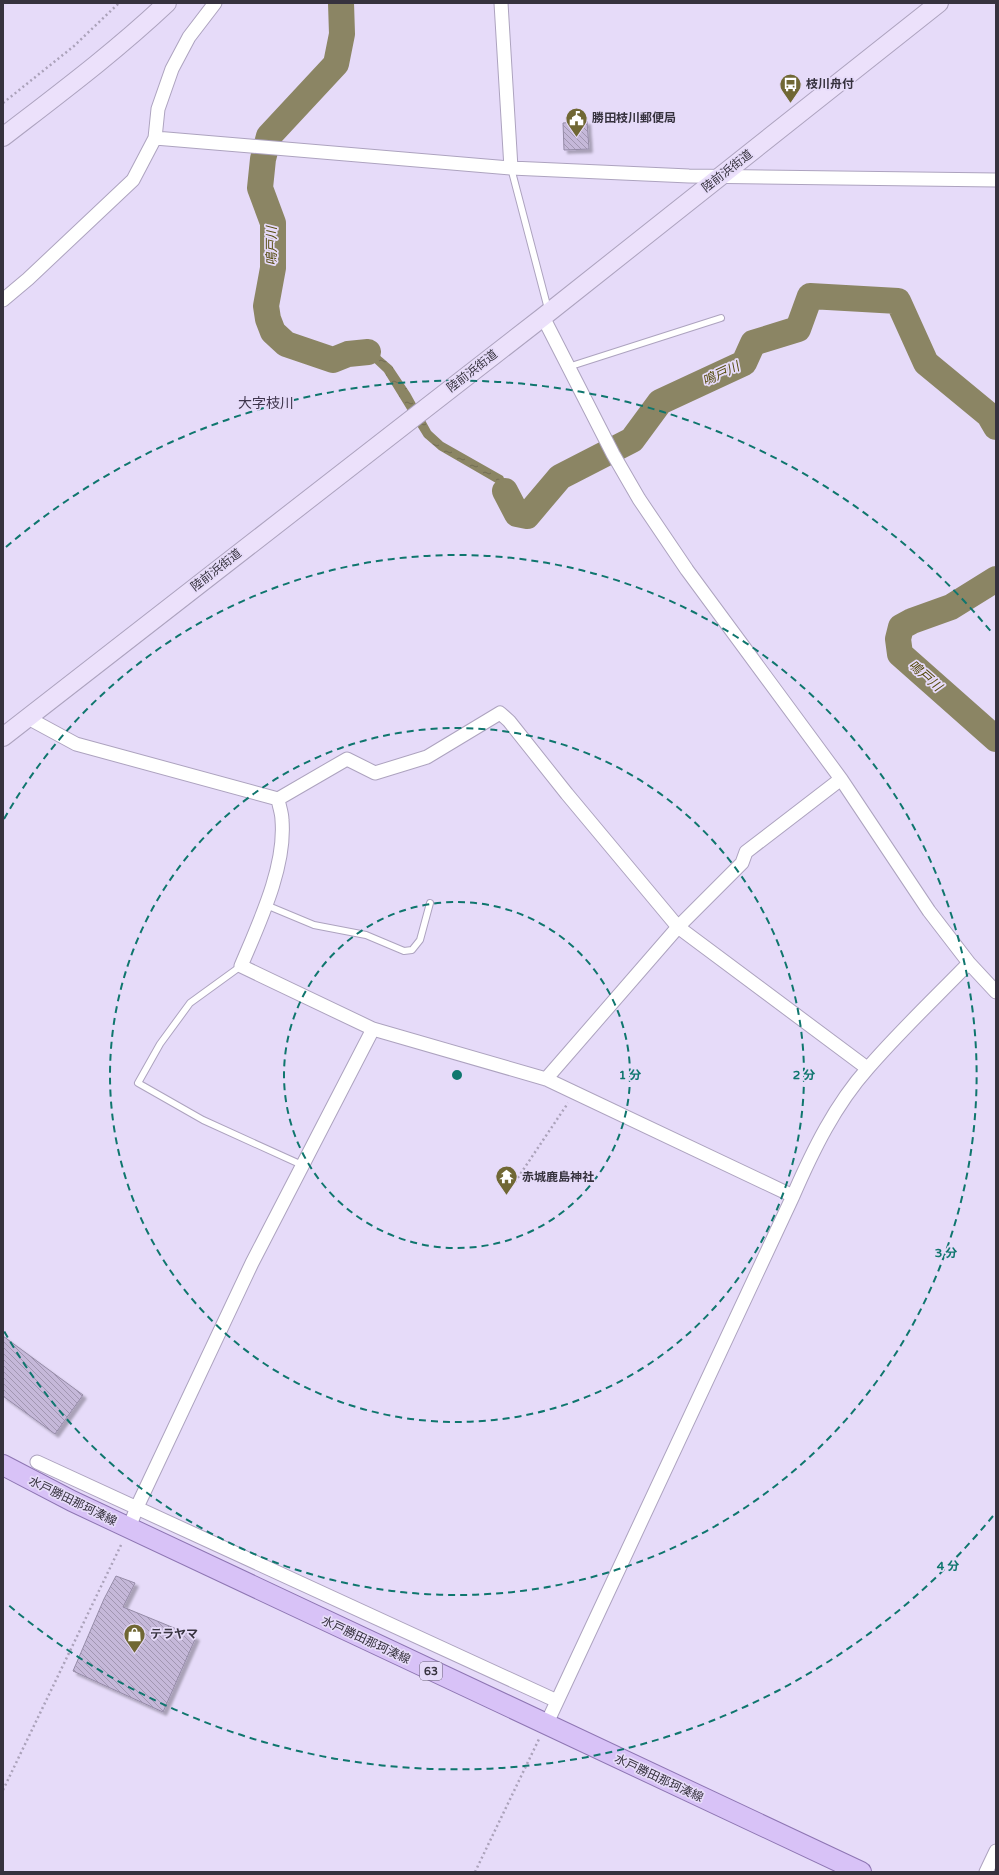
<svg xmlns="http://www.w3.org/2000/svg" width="999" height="1875" font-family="'Varela Round','Noto Sans JP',sans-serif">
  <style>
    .water { fill: url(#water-ripples) }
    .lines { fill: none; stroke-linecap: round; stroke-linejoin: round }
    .river { stroke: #8b8564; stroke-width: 26 }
    .building { fill: url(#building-back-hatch); stroke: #958ba7; filter: url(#shadow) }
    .lane-casing { stroke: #ada3bf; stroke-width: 8 }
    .street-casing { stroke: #ada3bf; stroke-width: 15 }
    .secondary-casing { stroke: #ada3bf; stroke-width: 20 }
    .primary-casing { stroke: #8e76b3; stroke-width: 22 }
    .path { stroke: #aba2ba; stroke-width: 2.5; stroke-dasharray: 2 3; stroke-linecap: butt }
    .lane { stroke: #fff; stroke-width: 6 }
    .street { stroke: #fff; stroke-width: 13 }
    .secondary { stroke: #ece1fb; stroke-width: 18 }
    .primary { stroke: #d8c2f7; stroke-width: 20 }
    .ring { fill: none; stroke: #0f766e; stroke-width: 2; stroke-dasharray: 7 5 }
    .labels { text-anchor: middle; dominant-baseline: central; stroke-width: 3.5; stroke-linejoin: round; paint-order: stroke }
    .shield { fill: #e6dbf9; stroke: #6b6576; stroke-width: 1 }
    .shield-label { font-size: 11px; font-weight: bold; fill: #36323e }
    .poi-label { font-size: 12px; font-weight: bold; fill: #36323e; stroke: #e6dbf9; text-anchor: start }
    .street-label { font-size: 12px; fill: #36323e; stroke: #e6dbf9 }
    .water-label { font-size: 13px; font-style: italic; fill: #554b0e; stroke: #e6dbf9 }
    .quarter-label { font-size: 14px; fill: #3e344c; stroke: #e6dbf9 }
    .centre { fill: #0f766e; stroke: #e6dbf9; stroke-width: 2 }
    .ring-label { font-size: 12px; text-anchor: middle; font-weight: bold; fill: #0f766e; stroke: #e6dbf9; stroke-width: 3.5; stroke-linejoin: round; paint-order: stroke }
  </style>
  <defs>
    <pattern id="water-ripples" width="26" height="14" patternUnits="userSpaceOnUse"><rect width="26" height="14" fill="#8b8564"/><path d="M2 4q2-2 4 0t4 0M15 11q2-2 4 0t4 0" fill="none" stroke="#726d54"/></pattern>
    <pattern id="building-back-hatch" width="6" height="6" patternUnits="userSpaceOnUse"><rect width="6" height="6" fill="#c5b8d9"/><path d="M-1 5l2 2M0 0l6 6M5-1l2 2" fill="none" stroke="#a196b1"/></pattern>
    <filter id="shadow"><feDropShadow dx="3.5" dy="3.5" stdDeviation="1" flood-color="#0004"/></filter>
  </defs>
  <rect width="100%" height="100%" fill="#e6dbf9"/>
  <!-- water -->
  <path class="water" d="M371,348l21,18 18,27 21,38 12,11 60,34 16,34 7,2 2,9 -14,-3 -18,-35 -57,-33 -15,-13 -40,-65 -17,-16 -18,2 -15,7 -1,-9 14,-6z"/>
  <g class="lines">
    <!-- river -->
    <path class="river" d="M341,3l1,31 -6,30 -67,72 -6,23 -3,29 13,35v45l-7,38 2,13 5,13 13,12 47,16 15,-6 20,-2
      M505,491l12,23 10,2 33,-39 72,-37 28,-38 84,-39 9,-20 45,-14 12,-33 88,5 28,62 63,52 7,12
      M996,579l-45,28 -39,14 -11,6 -3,12 2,15 96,85"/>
  </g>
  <!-- building -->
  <path class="building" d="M587,121l2,28 -25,1 -1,-27z
    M3,1336l80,59 -28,39 -52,-38z
    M116,1576l19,7 -12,24 73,30 -33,75 -90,-41 31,-72z"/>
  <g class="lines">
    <defs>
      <path id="lane" d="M511,168l37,141
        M568,367l153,-49
        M266,905l48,20 52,10 38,16 8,-1 8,-10 10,-37
        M241,966l-51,37 -30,41 -22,39 65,37 99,45"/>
      <path id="street" d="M501,3l10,165
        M155,138l356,30 178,8 307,4
        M3,300l25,-21 105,-99 22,-42 3,-29 14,-40 17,-32 26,-34
        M543,317l70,137 26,45 48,71 154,209 88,132 40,52 27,29
        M28,718l48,26 202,55 69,-40 28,14 52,-16 73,-44 9,8 58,73 111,133 189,141
        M278,799c1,7 4,14 4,21 4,47 -23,103 -41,146l132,63 173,50 247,117
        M546,1079l132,-152 64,-64 4,-11 95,-73
        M37,1462l520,239
        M129,1528l8,-21 115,-244 121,-234
        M546,1725l247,-529c20,-46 42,-91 75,-128 32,-37 67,-70 101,-105
        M986,1872l10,-21"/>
      <path id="secondary" d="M3,137c57,-44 112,-85 164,-134
        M3,737l540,-420 396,-314"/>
      <path id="primary" d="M3,1465l69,36 789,371"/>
    </defs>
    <!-- lane casing -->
    <use href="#lane" class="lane-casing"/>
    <!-- street casing -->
    <use href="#street" class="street-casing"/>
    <!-- secondary casing -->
    <use href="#secondary" class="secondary-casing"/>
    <!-- primary casing -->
    <use href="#primary" class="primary-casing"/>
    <!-- path -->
    <path class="path" d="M3,103l71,-57 45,-43
      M515,1182l53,-79
      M3,1790l119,-247
      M475,1872l64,-133"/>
    <!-- lane -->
    <use href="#lane" class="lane"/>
    <!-- street -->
    <use href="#street" class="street"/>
    <!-- secondary -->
    <use href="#secondary" class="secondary"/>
    <!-- primary -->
    <use href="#primary" class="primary"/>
  </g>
  <!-- distance rings -->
  <g class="ring">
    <circle cx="457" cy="1075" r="173"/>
    <circle cx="457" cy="1075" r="347"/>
    <path d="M4 819A520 520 0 1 1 4 1331"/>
    <path d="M993 1516A694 694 0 0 1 6 1603M6 547A694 694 0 0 1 993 634"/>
  </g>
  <!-- icons -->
  <defs>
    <symbol id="bus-pin" viewBox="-11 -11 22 30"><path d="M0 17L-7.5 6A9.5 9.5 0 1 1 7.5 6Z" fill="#706734" stroke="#e6dbf9"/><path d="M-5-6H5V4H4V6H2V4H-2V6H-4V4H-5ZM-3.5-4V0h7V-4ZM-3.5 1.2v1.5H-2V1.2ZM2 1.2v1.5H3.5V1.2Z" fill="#fff"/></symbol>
    <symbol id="civic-pin" viewBox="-11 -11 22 30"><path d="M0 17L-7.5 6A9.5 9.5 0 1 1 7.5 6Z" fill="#706734" stroke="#e6dbf9"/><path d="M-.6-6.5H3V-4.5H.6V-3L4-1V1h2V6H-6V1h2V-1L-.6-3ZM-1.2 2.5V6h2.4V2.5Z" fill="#fff"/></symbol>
    <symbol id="temple-pin" viewBox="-11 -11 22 30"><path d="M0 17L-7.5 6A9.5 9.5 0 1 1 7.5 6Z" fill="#706734" stroke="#e6dbf9"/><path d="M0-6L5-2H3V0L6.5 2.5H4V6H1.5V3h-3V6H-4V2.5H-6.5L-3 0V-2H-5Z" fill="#fff"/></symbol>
    <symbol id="shop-pin" viewBox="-11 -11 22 30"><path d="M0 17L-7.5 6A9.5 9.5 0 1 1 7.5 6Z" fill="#706734" stroke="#e6dbf9"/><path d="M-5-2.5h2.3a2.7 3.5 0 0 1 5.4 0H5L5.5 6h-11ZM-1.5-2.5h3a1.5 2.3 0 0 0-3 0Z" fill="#fff"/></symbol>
  </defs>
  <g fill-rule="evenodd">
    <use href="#bus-pin" x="778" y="72" width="25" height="34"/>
    <use href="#civic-pin" x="564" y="106" width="25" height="34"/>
    <use href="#temple-pin" x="494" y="1164" width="25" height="34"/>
    <use href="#shop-pin" x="122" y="1622" width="25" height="34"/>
  </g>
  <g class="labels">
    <!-- shield labels -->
    <rect class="shield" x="420" y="1662" width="22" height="18" rx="3"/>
    <g class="shield-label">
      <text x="431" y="1671">63</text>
    </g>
    <!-- poi labels -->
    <g class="poi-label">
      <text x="806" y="84">枝川舟付</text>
      <text x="592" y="118">勝田枝川郵便局</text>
      <text x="522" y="1177">赤城鹿島神社</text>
      <text x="150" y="1634">テラヤマ</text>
    </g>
    <!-- street labels -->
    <g class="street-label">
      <text transform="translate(727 171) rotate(-38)">陸前浜街道</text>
      <text transform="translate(472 371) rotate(-38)">陸前浜街道</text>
      <text transform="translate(216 570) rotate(-38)">陸前浜街道</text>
      <text transform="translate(73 1501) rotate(26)">水戸勝田那珂湊線</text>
      <text transform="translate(366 1640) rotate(25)">水戸勝田那珂湊線</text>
      <text transform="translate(659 1778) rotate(25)">水戸勝田那珂湊線</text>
    </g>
    <!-- water labels -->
    <g class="water-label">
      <text transform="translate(272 246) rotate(-90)">鳴戸川</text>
      <text transform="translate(721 374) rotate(-25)">鳴戸川</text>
      <text transform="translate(925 676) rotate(41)">鳴戸川</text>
    </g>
    <!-- quarter labels -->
    <g class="quarter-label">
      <text x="266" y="403">大字枝川</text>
    </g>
  </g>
  <circle cx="457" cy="1075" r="6" class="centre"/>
  <g class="ring-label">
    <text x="630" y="1079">1 分</text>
    <text x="804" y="1079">2 分</text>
    <text x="946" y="1257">3 分</text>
    <text x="948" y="1570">4 分</text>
  </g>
  <!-- border -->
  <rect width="999" height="1875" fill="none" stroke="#36323e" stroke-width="8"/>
</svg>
